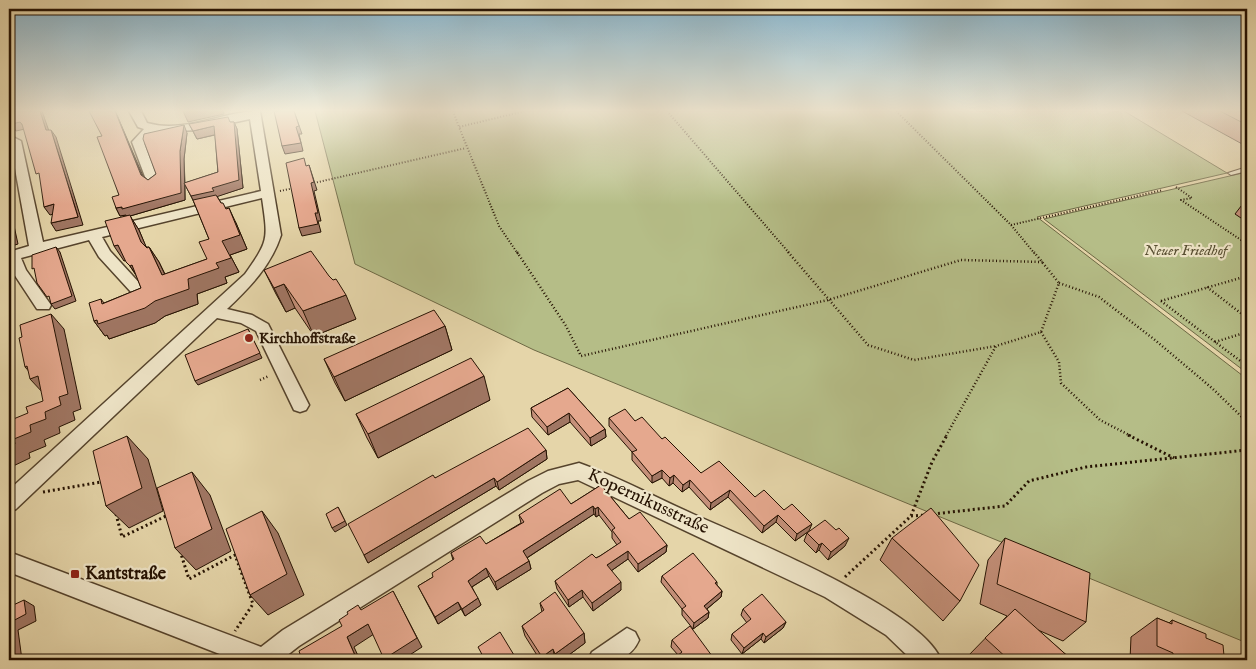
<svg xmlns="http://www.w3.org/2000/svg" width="1256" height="669" font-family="'IM FELL English',serif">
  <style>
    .green { fill: #b5bd87; stroke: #6d6844 }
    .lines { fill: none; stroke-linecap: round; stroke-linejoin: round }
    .lane-casing { stroke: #55432c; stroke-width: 2 }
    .street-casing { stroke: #55432c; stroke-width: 3 }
    .path-far2 { stroke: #251202; stroke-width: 2; stroke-dasharray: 1 2; stroke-linecap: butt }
    .path-far1 { stroke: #251202; stroke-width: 2.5; stroke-dasharray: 1 2.5; stroke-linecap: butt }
    .path { stroke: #251202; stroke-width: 3; stroke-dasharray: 2 3; stroke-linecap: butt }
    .lane { fill: #eee4c7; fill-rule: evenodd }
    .street { fill: #eee4c7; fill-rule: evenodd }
    .wall { fill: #c5907a; stroke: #251202; fill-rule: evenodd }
    .shaded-wall { fill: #a07663; stroke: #251202 }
    .building { fill: #e5a88e; stroke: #251202 }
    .poi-dot { fill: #8f2418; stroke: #eee4c7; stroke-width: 2 }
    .labels { text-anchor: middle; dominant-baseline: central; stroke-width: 4.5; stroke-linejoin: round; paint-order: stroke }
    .park-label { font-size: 15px; font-style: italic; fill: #574e31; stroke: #eee4c7 }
    .poi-label { font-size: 15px; font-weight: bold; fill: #251202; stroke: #eee4c7; text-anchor: start }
    .near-street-label { font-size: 18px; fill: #251202; stroke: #eee4c7 }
    .near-poi-label { font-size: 18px; font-weight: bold; fill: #251202; stroke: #eee4c7; text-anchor: start }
  </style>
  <rect width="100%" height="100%" fill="#e5d5a9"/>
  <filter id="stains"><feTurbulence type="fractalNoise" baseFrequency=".004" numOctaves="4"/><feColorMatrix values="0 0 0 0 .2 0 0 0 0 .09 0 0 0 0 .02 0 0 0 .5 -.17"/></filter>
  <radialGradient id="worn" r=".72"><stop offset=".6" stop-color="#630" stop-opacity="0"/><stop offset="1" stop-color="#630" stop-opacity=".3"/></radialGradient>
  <!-- green -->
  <path class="green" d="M315,111h809l103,62 -190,44 210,162v264l-713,-293 -179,-86z
    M1247,172v201l-203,-154z"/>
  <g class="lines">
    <defs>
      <path id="lane" d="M1247,167v4l-16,4 -3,-2z"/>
      <path id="street" d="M129,111h12l6,12c38,11 76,-12 113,-12l21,124c-10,31 -31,52 -54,74l25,6 16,9 41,81 -3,5 -6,2 -6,-2 -38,-79 -15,-8 -24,-5 -201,191 -7,3v-22l236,-216c24,-34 23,-34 17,-76l-160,39 8,14 34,37 -3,4h-10l-32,-35 -10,-17 -68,18 5,12 25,35 -2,4h-12l-25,-38 -3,-19 20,-6 -20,-111 12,6 22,101 218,-51 -11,-72 -52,11 -43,2 -11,11 15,39 -6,4 -6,-4 -15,-40 12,-13 -6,-2z
        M579,463c39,14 76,34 114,51 53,24 229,95 248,146h-29l-26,-25 -61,-38 -247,-117 -19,4 -17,9 -243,153 -18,14h-46l-226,-88v-20l252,95 22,-17 245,-149 20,-10z
        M627,628l8,4 4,8c-10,23 -29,20 -51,20l4,-8z"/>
    </defs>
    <!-- lane casing -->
    <use href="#lane" class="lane-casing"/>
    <!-- street casing -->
    <use href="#street" class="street-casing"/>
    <!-- path-far2 -->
    <path class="path-far2" d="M453,111l6,16
      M667,111l123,143
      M896,111l115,114 24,29
      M314,183l152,-35
      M1176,187l16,11 -11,2 66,44
      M280,191l14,-3
      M1011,225l152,-35
      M518,254l-19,-28 -40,-99 66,-16"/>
    <!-- path-far1 -->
    <path class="path-far1" d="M517,252l49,74 15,30 247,-56 133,-40 82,2
      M788,252l80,93 46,15 82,-14
      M1059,283l40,14 56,43 58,49 34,33
      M1207,287l40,31
      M1161,301l86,65
      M1161,301l86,-25
      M1041,332l18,30 2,21 39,37 31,16
      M1215,342l32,-10
      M260,380l9,-4
      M946,436l50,-90 45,-14 18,-49 -25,-31"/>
    <!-- path -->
    <path class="path" d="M1128,435l46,23
      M43,492l58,-10
      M116,514l6,23 44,-21
      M933,514l72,-8 24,-25 57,-14 161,-17
      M911,516l14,-1
      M180,551l9,28 46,-24 18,49 -18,27
      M845,577l66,-61 21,-54 15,-27"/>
    <!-- lane -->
    <use href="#lane" class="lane"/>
    <!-- street -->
    <use href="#street" class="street"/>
  </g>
  <!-- wall -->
  <path class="wall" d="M1182,111h65v33l-3,1z
    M117,115l26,61 5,4 8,-6 31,-41 -3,26 1,24 33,-11 -3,-37 -18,4 -8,-15 45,-2 3,7 6,59 -26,8 4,7 5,6 10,14 11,26 -17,6 9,17 -14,5 2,6 -30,11 1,10 -33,12 -10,7 -46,16 -2,-4 -2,1 -11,-15 7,-22 3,4 37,-15 -4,-11 -11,-17 -2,1 3,-45 -1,-1 -6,1 -4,-8 3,-13 -17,-59zM185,185l8,15 16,39 -2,20 -42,15 -6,-12 -10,-15h-3l-7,-17 -9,-14 55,-16z
    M1245,201h2v21l-12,-8z
    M264,270l92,49 -42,17 -19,-28 -9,4 -10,-18z
    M445,326l7,24 -107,51 -10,-18 -11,-24z
    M568,388l37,41 1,8 -15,9 -21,-24 -22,13 -16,-18 -1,-9z
    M490,400l-112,58 -11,-20 -11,-24z
    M609,418l26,3 27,18 39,34 83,37 25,21 -14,10 -19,-19 -14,11 -34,-36 -18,13 -21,-23 -7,5 -9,-9 -4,3 -7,-8 -10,5 -20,-23v-8l-23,-26z
    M546,450l1,9 -48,31 -3,-4 -128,77 -4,-8 71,-77z
    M601,485l28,34 38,26 -1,7 -28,20 -10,-13 -17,12 10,19 -28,21 -10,-14 -14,10 -12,-18 -2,-8 41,-23 4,-2 17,-11 -5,-7v-6l-13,-17 -3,2 -2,-3 -67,44 2,3 2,8 -34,21 -8,-14 -17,11 9,18 -16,11 -4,-7 -23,15 -20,-38 15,-9 20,-17 -2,-7 35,-9 35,-21 -2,-8 52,-11z
    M836,530l9,16 -17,14 -9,-10 -3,3 -12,-12 3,-8z
    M892,538l68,63 -17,20 -63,-61z
    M1005,538l81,84 -23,19 -25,-11 34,30h-102l-3,-3 40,-41 -27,-12 8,-44z
    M662,576l55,6v3l5,6 -1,6 -14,12 2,3 -1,6 -15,11 -11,-14v-6l-21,-27z
    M540,603l44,30 1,10 -23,17h-7v-1l-2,1h-13l-15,-24 -3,-10 20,-14z
    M743,609l43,13 -3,6 -19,15 -3,-4 -19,15 -11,-14 1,-6 15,-11 -6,-8z
    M1157,618l12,5 3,-3 34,18 18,18 9,4h-103l1,-23z
    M672,640l43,20 -37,-5 -7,-8z"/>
  <!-- shaded-wall -->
  <path class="shaded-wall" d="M40,111h2l9,26 -5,-7z
    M115,111l2,4 28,68 -4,-8z
    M183,111h40l1,3 -36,8z
    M294,111l8,23h-3l4,17 -18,3 -3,-8z
    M9,117l11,5 5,7 -9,2 -7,-11z
    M234,122l3,7 6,59 -48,16 -4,-8 21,-8z
    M184,125l3,8 -3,26 1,41 -55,16 9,14 11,26 -9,-14 -15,-27 -6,1 -4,-8 6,-1 58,-56z
    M214,126l4,8 -21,5 -4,-8z
    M51,130l5,7 27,88 -27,6 -5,-8 27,-6z
    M309,165l8,25 -3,1 7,30h-3l3,11 -19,4 -3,-8 12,-45z
    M9,203l9,41 -9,3z
    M54,204l6,8 -10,3 -6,-8z
    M229,208l7,15 11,26 -17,6 9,17 -14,5 2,6 -30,11 1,10 -33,12 -10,7 -46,16 -2,-4 -2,1 -11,-15 94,-42 28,-16z
    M118,245l10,14 -4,2 -10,-15z
    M56,247l4,5 16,49 -21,8 -4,-5z
    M149,247l10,15 13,28 -10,-15z
    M132,265l8,15 -10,-14z
    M284,284l11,24 -9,4 -12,-24z
    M346,295l10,24 -42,17 -11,-25z
    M51,314l13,15 17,80 -8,3 2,8 -16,7 1,6 -16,7 2,6 -17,7 1,5 -21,10v-21l5,-8 31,-27 14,-15z
    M445,326l7,24 -107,51 -11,-24z
    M248,329l14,29 -64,27 -3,-4z
    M27,366l11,10 6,18 -14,-15 4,-2 -9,-10z
    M484,376l6,24 -112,58 -10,-24z
    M569,413l1,9 -22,13 -1,-8z
    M605,429l1,8 -15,9 -1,-8z
    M127,436l21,23 15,52 -34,17 -23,-22z
    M546,450l1,9 -48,31 -2,-8z
    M662,470v8l-10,5v-7z
    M192,472l18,23 21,56 -35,19 -21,-22z
    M674,475l-1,8 -4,3 1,-8z
    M494,478l2,8 -128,77 -4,-8z
    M690,480l-1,7 -7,5 1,-7z
    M730,490l-2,7 -18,13 1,-7z
    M593,506l1,8 -69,45 -2,-8z
    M338,507l9,18 -12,7 -3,-4z
    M598,507l1,8 -3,2 -1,-8z
    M262,511l16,22 26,62 -36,20 -18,-20z
    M778,515l-2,7 -14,11 2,-7z
    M812,524l-3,7 -14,10 2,-7z
    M849,538l-4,8 -17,14 3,-8z
    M822,543l-3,7 -3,3 3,-8z
    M667,545l-1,7 -28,20v-8z
    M628,551v8l-20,14 -1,-8z
    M529,561l2,8 -34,21 -2,-8z
    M486,568l3,8 -19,12 -2,-7z
    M621,582v8l-28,21 -1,-8z
    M582,590l1,7 -14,10 -1,-7z
    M393,591l29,56 -20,13h-17l-1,-1z
    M722,591l-1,6 -18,15 1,-6z
    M478,598l3,7 -16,11 -3,-7z
    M24,600l10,6 2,15 -18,9 4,30h-10l-3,-37z
    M458,602l3,7 -23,15 -3,-7z
    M709,612l-1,6 -15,11 1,-6z
    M786,622l-3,6 -19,15 2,-6z
    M368,624l6,10 -20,13 6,13h-3l-10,-23z
    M584,633l1,10 -23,17h-5l-2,-6z
    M763,633l-2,6 -19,15 2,-6z
    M553,649l2,10 -2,1h-10l-1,-3z"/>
  <!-- building -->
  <path class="building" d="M9,111h31l6,19h5l27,87 -27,6 3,-19 -10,3 -5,-34 -3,1 -14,-50 -2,-2 -8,2 -2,-7h-1z
    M89,111h26l26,64 7,5 8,-6 -13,-35 1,-5 40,-9 -4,26 1,42 -59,16v-2l-6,1 -4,-11 7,-2 -22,-58 5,-1z
    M274,111h20l5,15 -3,1 5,16 -19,3z
    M1220,111h27v14z
    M228,117l2,5h4l5,58 -27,8 2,3 -23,5 -7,-13 34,-11 -4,-46 -21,5 -4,-7z
    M304,158l2,8 3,-1 5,17 -3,1 7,30h-3l3,11 -19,4 -13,-65z
    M216,195l5,8h2l3,6 3,-1 11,27 -18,6 9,17 -15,5 3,5 -31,11 1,10 -34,12 -10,7 -47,16 -1,-4 -3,1 -5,-18 12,-4 1,5 39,-16 -9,-23 -2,1 -4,-4 -8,-17 -4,1 -9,-25 25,-6 11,27 6,6 2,-1 13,28 45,-16 -8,-17 10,-3 -16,-39z
    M9,223l3,13 -3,1z
    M56,247l16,49 -21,8 -2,-8 -2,1 -10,-14 -3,-15 -2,1v-14z
    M311,251l18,25 4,4 3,-1 10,16 -43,16 -19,-27 -10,4 -10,-18z
    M434,310l11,16 -111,51 -10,-18z
    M51,314l17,80 -9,3 2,8 -16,7 1,7 -16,6 1,7 -17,7 1,5 -6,3v-21l3,-1 -1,-5 17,-7 -2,-6 17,-6 -5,-25 -8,3 -3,-13 -2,1 -6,-29 3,-1 -2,-12z
    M248,329l12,24 -65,28 -10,-26z
    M471,358l13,18 -116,58 -12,-20z
    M568,388l37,41 -15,9 -21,-25 -22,14 -16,-19z
    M625,409l10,12 7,-4 20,22 3,-2 36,36 18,-12 36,36 9,-7 20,20 8,-6 20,20 -15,10 -19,-19 -14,11 -34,-36 -19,13 -21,-23 -7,5 -9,-10 -4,3 -8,-8 -10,6 -20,-24 5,-2 -28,-32z
    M528,428l18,22 -49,32 -3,-4 -130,77 -16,-31 85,-49 2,3z
    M127,436l15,52 -36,18 -13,-55z
    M192,472l20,57 -37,19 -18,-60z
    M601,485l28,34 11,-7 27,33 -29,19 -10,-13 -21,14 14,17 -29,21 -10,-13 -14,10 -13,-19 37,-27 4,4 4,-2 21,-14 -9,-12 3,-2 -17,-21 -3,2 -2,-3 -70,45 6,10 -34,21 -9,-14 -18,13 10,17 -16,11 -4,-7 -23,15 -17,-31 15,-9 -1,-4 22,-14 -3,-6 29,-17 6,8 38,-22 -5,-7 41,-26 11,15z
    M338,507l7,14 -13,7 -6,-14z
    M931,508l48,57 -19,36 -68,-63z
    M262,511l25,63 -37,21 -24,-66z
    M825,520l11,10 3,-2 10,10 -18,14 -9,-9 -3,2 -12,-12z
    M1005,538l85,35 -4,49 -89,-38z
    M693,553l24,29 -2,1 7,8 -18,15 5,6 -15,11 -12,-14 4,-3 -24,-30z
    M393,591l24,47 -33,21 -16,-35 -21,13 10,23h-55l-3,-9 43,-25 -3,-6 9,-6 -1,-2 11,-7 3,5z
    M555,592l29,41 -29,21 -2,-5 -11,8 -20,-31 22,-16 -4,-7z
    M762,594l24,28 -20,15 -3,-4 -19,15 -12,-14 19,-15 -8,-10z
    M24,600l2,14 -17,9v-16z
    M1015,609l57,51h-63l-24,-22z
    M1157,618l15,6v-4l34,14v4l17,7 1,11 9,4h-50l-10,-4v-3l-16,-7z
    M690,626l25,34 4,-3 2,3h-49l10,-8 -10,-12z
    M9,628l3,32h-3z
    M500,632l17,28h-32l-7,-13z"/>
  <!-- sky -->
  <linearGradient id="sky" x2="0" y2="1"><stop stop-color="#87b6cf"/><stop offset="0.54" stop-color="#f3ecd8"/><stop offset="1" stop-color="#f3ecd8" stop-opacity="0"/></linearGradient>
  <rect width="1256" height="205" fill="url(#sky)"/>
  <!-- markers -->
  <g class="poi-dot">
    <circle cx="249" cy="338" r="5"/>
    <rect x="70" y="569" width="10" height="10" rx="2.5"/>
  </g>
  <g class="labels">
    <!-- park labels -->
    <g class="park-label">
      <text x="1186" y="250">Neuer Friedhof</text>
    </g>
    <!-- poi labels -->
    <g class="poi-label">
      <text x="259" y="338">Kirchhoffstraße</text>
    </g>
    <!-- near-street labels -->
    <g class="near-street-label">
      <text transform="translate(648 502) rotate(25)">Kopernikusstraße</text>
    </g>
    <!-- near-poi labels -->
    <g class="near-poi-label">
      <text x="85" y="574">Kantstraße</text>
    </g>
  </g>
  <!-- margin -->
  <rect width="1256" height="669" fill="none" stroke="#e5d5a9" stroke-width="30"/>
  <rect x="10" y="10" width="1236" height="649" fill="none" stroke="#251202" stroke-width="2.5"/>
  <rect x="15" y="15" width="1226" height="639" fill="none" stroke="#251202"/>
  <rect width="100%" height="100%" filter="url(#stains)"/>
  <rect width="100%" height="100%" fill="url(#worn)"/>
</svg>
